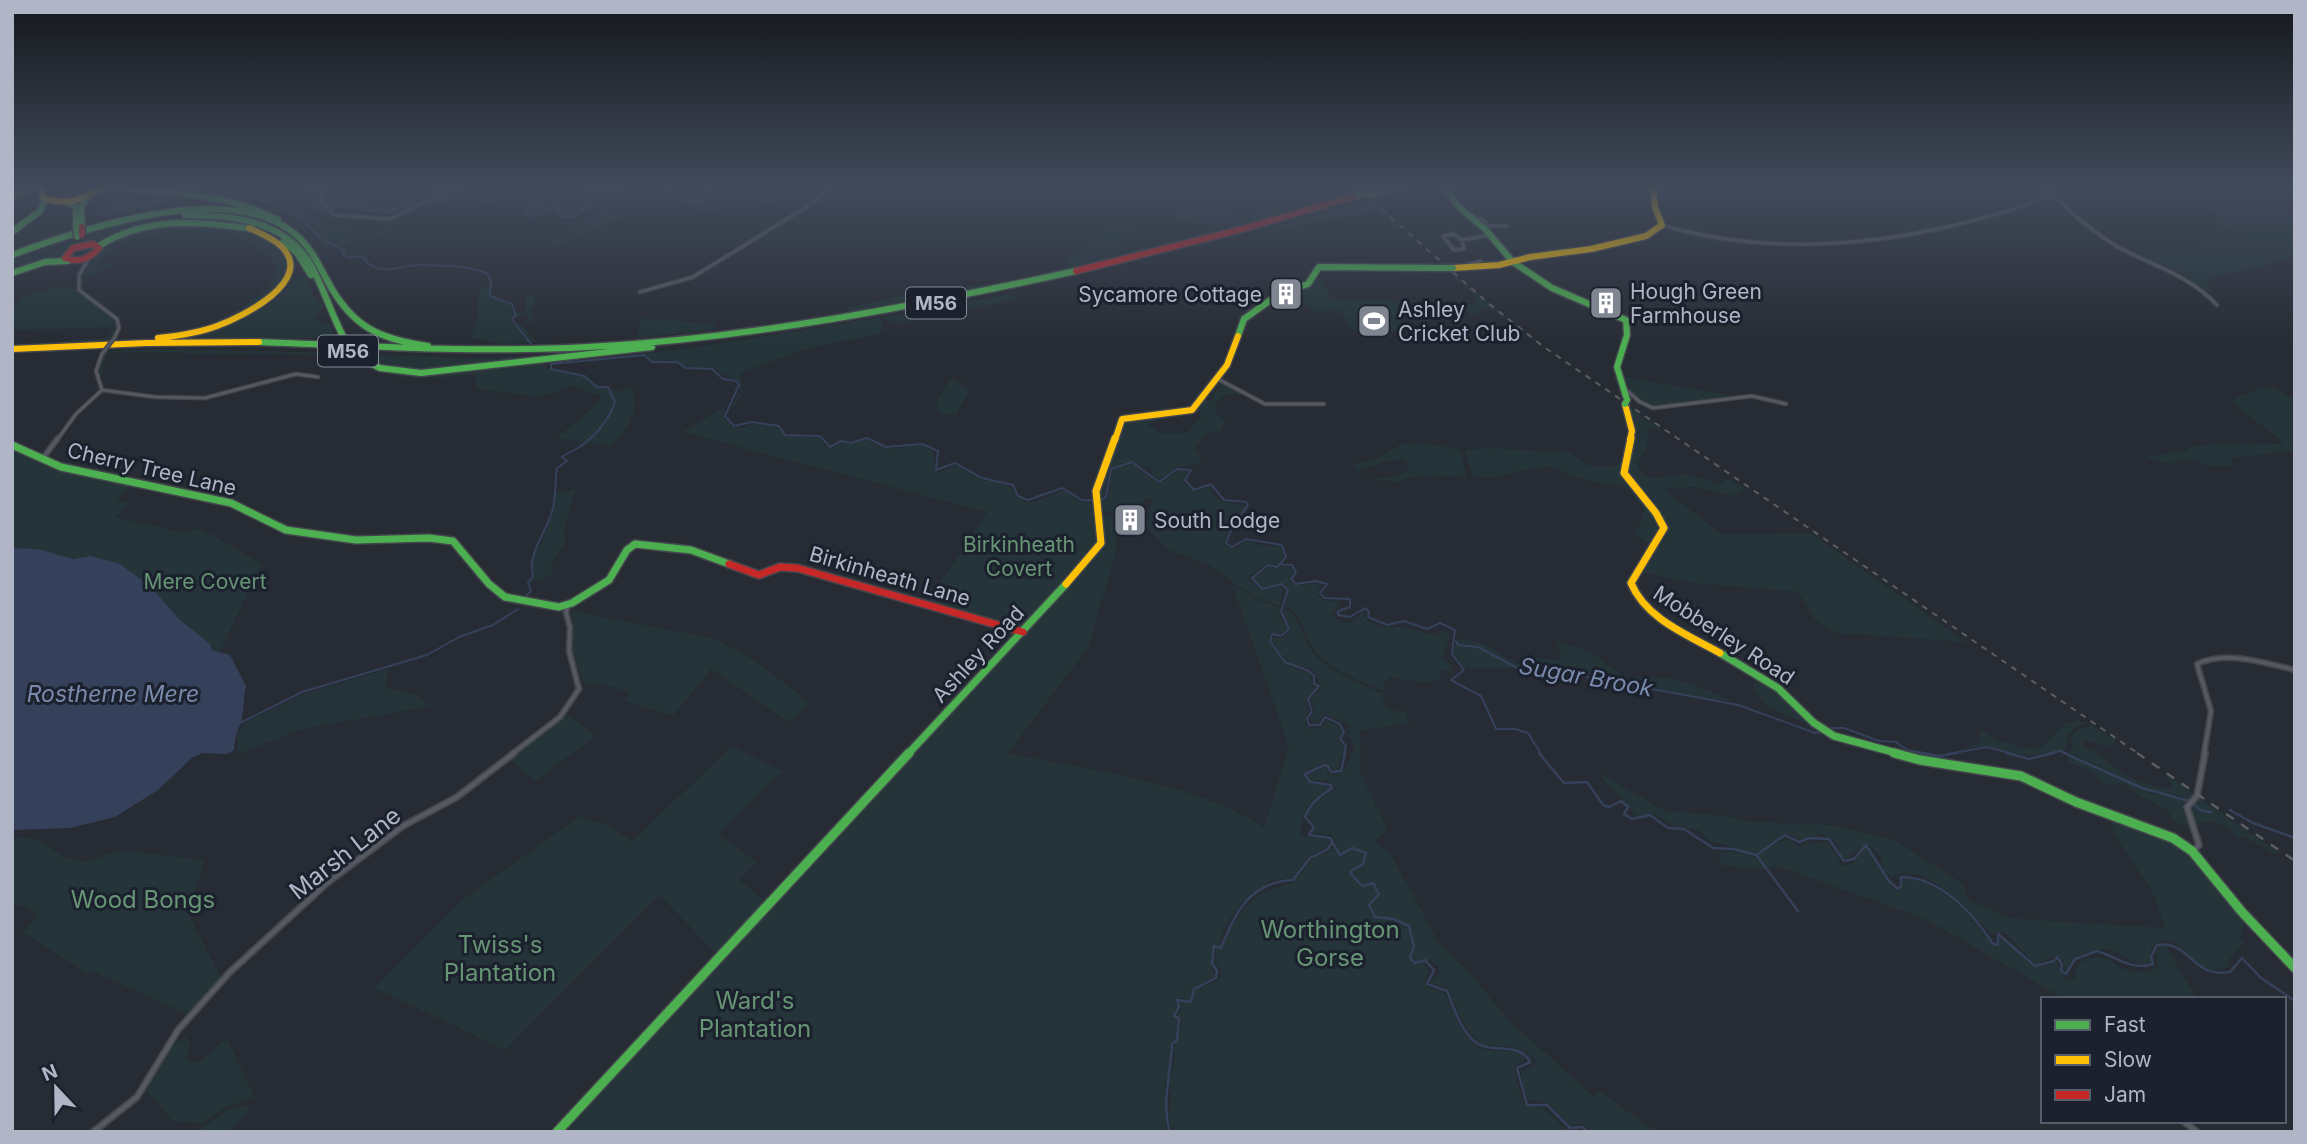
<svg xmlns="http://www.w3.org/2000/svg" width="2307" height="1144" font-family="Inter,sans-serif">
  <style>
    .green { fill: #243438 }
    .water { fill: #35415b }
    .lines { fill: none; stroke-linecap: round; stroke-linejoin: round }
    .stream-far1 { stroke: #35415b; stroke-width: 2 }
    .stream { stroke: #35415b; stroke-width: 2.5 }
    .river { stroke: #35415b; stroke-width: 5 }
    .street-far2-casing { stroke: #43464c; stroke-width: 5 }
    .street-far1-casing { stroke: #43464c; stroke-width: 7 }
    .street-casing { stroke: #43464c; stroke-width: 8 }
    .fast-far2-casing { stroke: #43464c; stroke-width: 9 }
    .fast-far1-casing { stroke: #43464c; stroke-width: 10 }
    .fast-casing { stroke: #43464c; stroke-width: 12 }
    .slow-far1-casing { stroke: #43464c; stroke-width: 9 }
    .slow-casing { stroke: #43464c; stroke-width: 10 }
    .jam-far1-casing { stroke: #43464c; stroke-width: 9 }
    .jam-casing { stroke: #43464c; stroke-width: 10 }
    .street-far2 { stroke: #565961; stroke-width: 2.5 }
    .street-far1 { stroke: #565961; stroke-width: 3.5 }
    .street { stroke: #565961; stroke-width: 4.5 }
    .fast-far2 { stroke: #4caf50; stroke-width: 6 }
    .fast-far1 { stroke: #4caf50; stroke-width: 7 }
    .fast { stroke: #4caf50; stroke-width: 9 }
    .slow-far1 { stroke: #ffc107; stroke-width: 6 }
    .slow { stroke: #ffc107; stroke-width: 7 }
    .jam-far1 { stroke: #c62828; stroke-width: 6 }
    .jam { stroke: #c62828; stroke-width: 7 }
    .rail-far1 { stroke: #5a5d64; stroke-width: 2; stroke-dasharray: 6 6; stroke-linecap: butt }
    .rail { stroke: #5a5d64; stroke-width: 2.5; stroke-dasharray: 9 9; stroke-linecap: butt }
    .street-bridge-casing { stroke: #43464c; stroke-width: 5; stroke-linecap: butt }
    .fast-bridge-casing { stroke: #43464c; stroke-width: 9; stroke-linecap: butt }
    .jam-bridge-casing { stroke: #43464c; stroke-width: 9; stroke-linecap: butt }
    .street-bridge { stroke: #565961; stroke-width: 2.5 }
    .fast-bridge { stroke: #4caf50; stroke-width: 6 }
    .jam-bridge { stroke: #c62828; stroke-width: 6 }
    .labels { text-anchor: middle; dominant-baseline: central; stroke-width: 6; stroke-linejoin: round; paint-order: stroke }
    .shield { fill: #1b212d; stroke: #838997; stroke-width: 2 }
    .shield-label { font-size: 19px; font-weight: bold; fill: #b0b6c5 }
    .poi-label { font-size: 21px; fill: #b0b6c5; stroke: #1b212d; text-anchor: start }
    .street-label { font-size: 21px; fill: #b0b6c5; stroke: #1b212d }
    .park-label { font-size: 21px; fill: #689476; stroke: #1b212d }
    .water-label { font-size: 23px; font-style: italic; fill: #798aac; stroke: #1b212d }
    .near-street-label { font-size: 24px; fill: #b0b6c5; stroke: #1b212d }
    .near-park-label { font-size: 24px; fill: #689476; stroke: #1b212d }
  </style>
  <rect width="100%" height="100%" fill="#272b33"/>
  <!-- green -->
  <path class="green" d="M180,185h76l6,14 5,5 -18,-4 -9,-7 -26,-1z
    M286,185l-10,9c15,7 40,17 47,33l24,-3 4,4 -6,7 6,2 41,-7v2l-43,10 -4,7 -19,-9 -14,-16 -10,-7 -31,-15 -11,-16z
    M319,185h14l1,6 6,3 40,10 -4,5 -33,-5 -14,2 -6,-6 1,-10z
    M442,185h49l4,12c-18,1 -32,-9 -49,-6 -22,4 -42,20 -64,20l24,-16z
    M541,185h34l-3,10 -14,9 11,2 14,-6 2,6 -9,7 -12,3 -7,-10 -26,8 -5,-5 16,-8 -24,-5 -16,1 34,-2 5,-3z
    M800,185l-24,19 -72,7 -16,-3 2,-4c12,0 21,-10 33,-8l3,-3 1,4 23,-9z
    M1197,185l51,40 -192,47 -3,-1 17,-4 -6,-5 26,-19 8,-10 29,-11 3,5 -17,28 115,-27 -54,-9 -4,-11 2,-18 5,-1 5,10 10,4 8,-5z
    M2197,185h52l46,32v30l-8,2 8,6 -39,14 -44,8 -4,5 2,9h-4l-26,-18 -41,-18 5,-3 101,-15 -22,-11 -24,-25 8,-2 -11,-6z
    M1355,188l3,2 -13,6 -24,4 -72,23 -10,-9 90,-18z
    M124,194l63,3 4,4 -85,17 -8,-2 -2,-8 14,-10z
    M1368,199l15,13 -78,11 -38,11 -8,-2z
    M602,209l22,7 -76,33 -1,-7 29,-13z
    M195,216c34,1 65,6 93,25l-37,-15 -63,-4 -73,11 -16,8 -12,-2v-6c36,-9 71,-15 108,-17z
    M185,225c27,0 83,1 100,27 2,4 4,11 5,16l-13,23 -35,23 -37,14h-4l39,-19 24,-18 8,-9 4,-13 -6,-12 -22,-15 -22,-9 -43,-3 -62,12 -29,26 22,-7 -3,2h4l-28,16 -6,7 4,7 -4,-3 -1,-10 11,-4 -11,1c5,-13 21,-21 24,-34l18,-9z
    M72,238l2,4 -11,17 -51,13v-11z
    M1448,269l79,66 96,68 -93,-64 -39,-31 -13,1 1,6 -9,1 -7,-13 9,2 7,-6 -34,-29z
    M305,273l5,1 -5,6 4,3 2,10 13,13 -8,14 14,4 5,14h-154c33,-9 63,-18 92,-36 11,-7 19,-25 32,-29z
    M1319,276l13,23 65,2 4,10 -5,2 11,19 -55,-2 -12,-20 -25,2 -17,-16 1,-2 -8,-4 17,-4z
    M489,284v11l22,10 1,8 14,-1v-13l5,-5 3,1 1,9 -5,8 5,2 -5,9 -5,-2 4,-4 -5,-3 -12,5 4,6 5,-2 16,19 -35,2 -31,-6 7,-24 1,-25z
    M988,284l1,2 -139,26 -2,-4 72,-17z
    M58,286l15,2 41,30 4,7 -6,15 -100,6 96,-9 6,-10 -102,3v-23l11,-11z
    M1009,294l9,5 -123,25 -14,-6z
    M640,318l75,6 1,2 -2,3 -11,2 -66,7z
    M879,318l5,6 -5,10 -66,13 -69,24 -4,4c3,15 4,18 -6,32l-3,-1 9,-14v-8l-27,-16h-22l-20,-8 -18,2 -9,-7 -39,3 85,-10z
    M166,349l184,4c38,43 142,13 192,9l8,8 35,4 11,10 23,8 11,-8c14,24 -4,45 -19,62l-55,-8 41,-34 4,-8 -29,-10 -31,11 -65,-8v-15l-40,4 -36,-1 -26,-6 -22,-12 -42,-4 -199,-3 -6,7 -5,23 -2,-17 9,-14z
    M361,354l107,4 74,-2 -119,16 -40,-5z
    M1623,377l113,19 -84,10 -18,-10z
    M951,378l19,12 -14,25 -16,-1 -4,-12z
    M1219,381l30,15c-17,-3 -25,-5 -34,10l1,6 9,9 -4,10 -14,3 -12,14 6,8 -2,9 -19,1 -21,14 -6,-3 -3,-10c-19,-2 -22,-11 -41,3l-5,27 -5,3v-12l25,-68 6,-3 26,2 -2,3h-5l-1,4 8,2v5h31l15,-18 -6,-6 5,-8 10,-1 9,-16z
    M2265,386l10,2 20,12v51l-63,7 2,7 -25,2 -19,-8 -21,5 -25,-7 43,-7 1,-3 33,-4 64,1 -53,-42 5,-5z
    M1627,405l37,27 -16,-4 -1,19 -10,16c9,25 30,10 49,11 11,1 22,7 33,10l9,-5 18,10 -15,7 -35,-9 -28,1 -1,4 55,42 88,-1 157,109 -130,-9 -22,-13 -17,-28 -105,-9 -52,-11 25,-36 1,-7 -8,-17 -29,-30 -2,-16 8,-26z
    M724,407v9l7,10 11,2 13,-5 25,5 3,7 36,2 7,10 5,2 10,-7 10,2 15,-5c9,5 15,8 25,9 17,2 26,-9 43,4l1,17 3,3 18,-7 20,8 7,7 21,3 21,19h9l30,-12 19,12 13,2 3,39 -78,87 -94,-27 60,-91 -305,-80z
    M1426,443l34,7 7,27 -46,-2 -25,7 -32,-4c15,0 35,1 46,-10l-6,-8c-14,-1 -35,6 -47,12l-3,-9 21,-3 26,-16z
    M12,447l41,19 79,18 -15,16 12,4 -13,13 67,16 17,-5 62,36 -43,89 -39,-33 -30,-34 -30,-22 -29,-8 -18,3 -35,-10 -26,-1z
    M1492,448l78,5 20,13h24l8,-5c-5,29 29,43 40,65l-10,19 -17,-9 10,-28 -22,-22 -35,-5 -42,-15 -55,12 -18,-1 -9,-27z
    M1124,464c19,-2 20,13 34,19 12,-2 14,-14 28,-15l3,2 -7,10 11,11 6,1 10,-6 10,15 27,5 -17,24 -5,15 13,3 9,-8 17,6 20,1 2,7 -9,11 -10,-1 -18,14 14,13 15,-5 6,2 -3,18 -24,-8 -49,-34 -38,-14 -30,-30 4,-3 7,3 -2,-9 5,-12 -6,-1 -13,17 -31,-4 -4,-6 9,-7 4,-27z
    M576,489l-13,42 3,11c-7,11 -16,18 -14,33l-20,7 1,-7 -4,-12c4,-10 11,-17 15,-26 5,-13 11,-29 12,-44z
    M1104,516l12,2 1,32 -29,98 -80,105c85,18 182,28 256,74l25,-80 -57,-163 23,15 25,9 -1,7 8,13 -7,7 -10,-2 -2,6c11,19 20,29 42,34l1,10 7,5 -11,9 -1,7 4,7 -5,6 2,9 5,3 11,-3 4,-5 13,5 2,5 -4,9 6,8 -7,24 -10,-9h-4l-19,9 5,11 21,2 1,3c-22,12 -30,22 -30,48l28,2v7l-21,12 -15,21 -20,2 -23,14 -19,22 -9,17 -2,13h-7l-2,18 4,13 -23,12 -1,13 -12,-5 -3,3 2,8 -5,8 6,5 -3,19 -6,9v21l-5,12v38l3,12h-608l519,-557c19,-22 26,-26 22,-57z
    M1269,566l7,3 4,-3 11,1 3,6 -5,6 8,6 27,-2 -5,5 -1,8 9,5h14l-9,14 9,8 10,-1 13,-12 2,1 -3,3c7,14 22,13 36,13 7,1 28,6 35,8l8,-5 8,6 -7,22 9,8 -1,5 -10,-1v8l-16,5 -35,-6 -2,4h-3l-2,10c-23,-11 -52,-20 -68,-40 -12,-14 -11,-38 -30,-44l4,-17 -3,-6 -25,4 -7,-10z
    M1286,609c16,9 17,33 29,46 18,19 46,28 68,39l-2,3 4,2 -2,5 17,9 5,-2 4,12 -49,8 1,44 27,55 -14,11 16,12 51,93 26,24 42,50 85,77 5,-6 58,41h-66l-7,-8 -15,1 -20,-22 -21,-3 -5,-10 -2,-19 12,-5 4,-5c-26,-24 -35,-9 -56,-18 -14,-6 -26,-41 -34,-55l-18,-6 11,-8 -2,-8 -8,-6 -6,4 5,7 -4,9 2,7 18,6c8,14 19,50 35,55 12,4 27,3 39,4l5,3v6l-10,6 6,26 6,13 15,1 28,24 5,1h-401l-4,-13 2,-26 -3,-12 7,-22 -2,-12 5,-6c0,-8 4,-15 4,-23l-5,-3 4,-6 -3,-8 14,2 4,-14 21,-8 4,-5 -1,-8 -5,-6 1,-13h5c4,-6 5,-11 7,-16 15,-29 33,-44 65,-50l21,-26 16,-6 7,-7 -6,-9 -20,-2 5,-5 -9,-13 10,-15 18,-10 1,-3 -8,-7h-16l-3,-6 17,-7 2,7c17,5 23,-16 27,-29l-10,-11 6,-1 -4,-10 -23,-9 -8,10 -5,-3v-5l4,-3 -4,-14 10,-11 -9,-20c-21,0 -33,-12 -40,-30h10l8,-7v-5l-7,-14z
    M571,611l142,27 43,23 54,42 -21,19 -78,-53 -38,47 -49,-15 5,-9 -30,-9 -15,3 -14,-40 4,-19z
    M1459,639c8,1 16,2 24,5 20,8 28,25 53,19v-5l20,2 6,-3 -6,-15 34,9 41,31 5,-6c36,0 64,9 96,25l-25,-1 -148,-32h-94c-10,-9 -15,-17 -6,-29z
    M388,669l-2,18 30,8 16,11 -129,23 -65,25 -1,-19 9,-13 55,-27z
    M1756,678l19,10 39,38 -46,-18 -15,-18z
    M567,714l29,22 -61,45 -25,-22z
    M2077,720l12,3 -15,4 -2,5 -5,3 1,10 -4,6 -36,5 -42,-10 -33,4 22,-5 5,-5 -1,-11c19,12 40,21 62,19l24,-25z
    M2093,725l23,16 -5,5 -24,-5 -5,1 3,6c14,4 18,9 28,18 15,12 39,22 58,22l1,-3 -7,-11 30,21 -6,5c-12,-8 -29,-6 -43,-11 -26,-11 -50,-26 -77,-36l4,-6 -2,-10 6,-7z
    M732,746l50,25 -63,64 38,27 -18,18 28,22 -49,53 -59,-60 -154,155 -131,-62 88,-88 118,-84 26,9 26,16z
    M2068,756l51,21 24,13 18,6 21,2 5,4 -3,4 8,22 -19,-7 -4,-9 -22,-14 -3,1 -22,-16c-24,4 -19,-5 -37,-14 -5,-3 -11,-4 -17,-7z
    M1599,773l67,38 62,5 23,6 80,3 62,14 69,44 7,17 39,18 157,10 -13,-37 -39,-58 -2,-16 72,29 50,59 -5,2 7,2 10,10 -5,20 5,3 -19,21 3,4c-42,16 -48,-47 -78,-20l1,15c-19,8 -25,-7 -41,-12 -11,-3 -35,3 -41,13 -2,3 -2,7 -5,9l-2,-13 -7,-4 -20,10 -31,-32h-15c-20,-21 -66,-74 -98,-56l-8,-6 -3,-13 -12,-13 -10,3 -12,11 -6,-3 -4,-13 -14,-9 -21,6 -17,-7 -30,20h-9l-16,-7 -21,-5 -10,-11 -27,-5 -18,-11 -18,2c-11,-15 -26,-26 -37,-43z
    M2199,798l81,55 -6,1 -29,-17 -6,1c-12,-10 -23,-19 -39,-15l-3,11 -7,-28z
    M22,837l19,3 22,17 26,5 29,-12 86,10 -4,19 -13,26 4,14 30,59 -34,36 -95,-43 -4,3 -65,-42 16,-18 -15,-9h-12v-67z
    M1787,839l12,8 9,-4 20,-1 15,24c13,-1 14,-9 21,-18h3c9,14 18,27 27,42l7,1 3,-13c38,2 68,42 90,68l3,2 3,-3 -1,-7 2,1c5,4 11,7 15,11 18,17 13,22 40,12l10,18 9,-2 3,-14c36,-24 36,23 80,3l-2,-16 3,-4 7,-1 31,53h-132l-140,-80 -148,-53 -15,4 -41,-5 -2,-12 11,-2 26,6 6,-7z
    M186,1036l4,9 -4,15 12,3 29,-25 28,60 -27,8 -26,17 -29,-1 -25,-30 -9,5 32,-50z
    M244,1105l6,5 -22,22 -29,-2 29,-20z"/>
  <!-- water -->
  <path class="water" d="M123,198l61,2 -73,12z
    M12,548l26,1 35,10 18,-3 29,8 30,22 30,34 30,24 2,6 18,5 16,31c-3,12 -2,25 -5,36 -5,12 -6,15 -7,28l-7,4 -24,-1 -10,4 -35,33 -43,27 -45,11 -58,2z"/>
  <g class="lines">
    <!-- stream-far1 -->
    <path class="stream-far1" d="M258,185l13,18 27,13 26,25 20,9 -1,4 6,4 13,-2c16,25 40,7 61,9 22,1 42,0 64,8l4,9 -1,14 22,8 4,12 -3,2 1,4 17,22
      M551,364l93,-9 8,7h25l9,6 26,1 11,10 13,2 3,4 -14,31 9,10 18,-4 27,4 6,9 35,1 10,11 11,-6 10,2 16,-5 19,9 36,-3 16,7 -2,19 19,-7 27,15 31,7 5,11 10,4 34,-12 20,12 19,1 5,-4 5,-28 21,-7 27,20 18,-13 14,1 -6,10 9,10 17,-6 13,16 22,2 2,3 -17,25 -5,13 6,4 14,-8 36,6 4,12 -9,10 -9,-2 -16,13 10,11 20,-5 6,6 -7,21 8,18 -8,7 -9,-2 -2,7 15,21 24,9 5,5v8l5,2 -11,13 4,13 -5,6 2,7h11l5,-8 15,7 4,8 -4,7 6,7 -2,8
      M1279,564l13,1 4,8 -5,6 5,5 20,-3 11,3 -7,9 4,5 26,1v8l-12,4v4l12,2 15,-9 4,3 -1,6 19,8 17,-4 23,8 13,-6 15,7 -3,24 12,16 -13,10 30,16 15,33h19l13,4 13,21
      M525,597l6,-6 -3,-8 5,-7c-6,-24 15,-45 20,-68 3,-13 2,-27 4,-40l10,-7 -5,-4c5,-4 10,-5 16,-9 15,-9 32,-29 37,-46l-7,-15h-11l-13,-11 -33,-7v-4
      M1456,641l2,4 20,2 41,22h26l193,36 77,28 7,-1
      M240,723l62,-31 125,-37 32,-18 34,-12 25,-16
      M1828,728h16l35,13 17,1 11,8 23,4
      M1948,754l39,-7 26,7
      M2047,754l13,-3 8,3"/>
    <!-- stream -->
    <path class="stream" d="M1345,753l-4,18 -10,1 -3,-6 -4,-1 -19,9 5,8 21,3 1,3c-13,9 -21,14 -27,29l9,10 -5,8 21,3 10,17 12,-7 14,5 -3,11 -12,7v3l11,12 11,-3 6,11 -10,11 6,12 19,2 15,7 5,21 -4,11 5,5 10,-3 9,10 -7,14 20,7c7,16 13,38 27,50 16,14 47,0 56,21l-13,6 10,37h20l23,23 12,-1 7,5
      M1539,753l25,30 23,-1 16,23 6,2 12,-6 7,6 -4,7 8,5 18,-4 18,13 16,1 29,19 20,1 23,6 29,-20 14,7 10,-4 20,1 15,22 10,-2 12,-14 23,36 9,8 3,-3v-9c39,0 72,36 92,67l5,1v-11l37,32 19,-5 3,-4 5,7 -1,7 5,3 9,-15 22,-8c20,6 34,20 56,13l-2,-7 6,-12c34,-5 33,33 73,27l12,-14 19,20 34,23
      M1921,753l18,3 18,-3
      M2007,753l22,6 25,-6
      M2064,753l78,35 47,13
      M2193,804l9,7 9,1
      M2230,810l23,13 42,15
      M1757,856l41,55
      M1170,1132c-9,-29 1,-59 2,-88l5,-4 2,-22 -5,-2 5,-9 -2,-7 14,2 3,-13 22,-11 1,-7 -5,-8 2,-17 7,2c14,-36 29,-66 72,-68l17,-22 18,-9 4,-7"/>
    <!-- river -->
    <path class="river" d="M297,185l18,6 -1,14 7,4 24,-4 42,7 47,-18 19,-3 30,8 34,-2 21,3 2,4 -15,4 1,6h11l20,-7 5,9c11,0 20,-3 27,-12l-6,-9 2,-3 25,2 20,-9
      M662,185c21,19 35,28 53,0"/>
    <defs>
      <path id="street-far2" d="M317,185l6,5 -1,11 12,14 56,4 39,-19 18,-2
        M2050,192c21,21 43,40 68,55 35,19 71,28 99,58
        M1481,218l8,8h17
        M1662,225c101,30 212,22 313,-5 26,-7 51,-12 74,-28v-7
        M1454,234l8,6 2,9 -10,1 -11,-14z
        M1462,240l28,-5
        M89,258l-10,17v15l38,29 2,9 -4,9
        M1467,265l14,-4
        M640,292l53,-15 115,-71 27,-21
        M102,354l-6,17 6,19
        M1218,379l47,25h59
        M1624,388l16,14 13,6 99,-12 34,8
        M102,390l53,7 50,1 91,-24 22,3
        M57,440l19,-26 26,-24"/>
      <path id="street-far1" d="M43,458l15,-20
        M512,754l48,-37 19,-28 -10,-38 1,-24 -4,-14 2,-8
        M2204,754l7,-43 -14,-47c29,-14 69,-1 98,6"/>
      <path id="street" d="M2194,850l5,-5 -12,-38 10,-11 8,-43
        M2183,1121l14,11
        M93,1132l44,-35 41,-67 52,-58 97,-89 76,-57 54,-29 57,-44"/>
      <path id="fast-far2" d="M113,185l8,4c55,3 107,5 157,31
        M1442,185l18,23 25,21 28,33 39,26 74,32 1,15 -10,32 10,33
        M1372,195l31,-10
        M12,196l29,-11
        M67,203l9,3v22
        M185,215c47,0 100,5 126,50 13,24 21,51 34,75
        M82,227l-1,-20 7,-10
        M12,232l28,-21 5,-12
        M283,242l14,11 14,22
        M99,246c47,-30 101,-25 154,-17
        M12,255c72,-27 233,-82 293,-11 10,11 15,24 22,36 24,46 51,59 101,66
        M12,273l33,-11 23,-1
        M1238,336l6,-17 35,-25 29,-10 11,-17 126,1
        M259,342c110,4 219,11 329,5 165,-9 327,-41 488,-76
        M357,356l23,12 41,5 231,-26"/>
      <path id="fast-far1" d="M12,445l49,22 170,36 55,27 70,10 73,-2 24,3 36,43 16,13 54,10 13,-4 37,-23 18,-30 8,-6 56,6 38,14
        M1720,653l58,35 36,35 20,13 66,18
        M908,754l158,-170"/>
      <path id="fast" d="M1894,753l26,7 101,16 55,26 97,36 19,13 50,61 53,56
        M557,1132l352,-379"/>
      <path id="slow-far1" d="M42,185v12c24,10 43,2 63,-12
        M1453,268l46,-3 31,-8 61,-8 55,-13 16,-11 -7,-18 -2,-22
        M158,338c20,-2 40,-5 59,-12 25,-9 98,-45 65,-79 -9,-9 -22,-14 -33,-19
        M12,349l134,-6 113,-1
        M1625,404l7,27 -2,9
        M1115,440l7,-21 70,-9 35,-45 11,-29"/>
      <path id="slow" d="M1631,438l-7,35 32,40 8,15 -33,55c15,36 57,52 89,70
        M1066,584l35,-41 -5,-52 19,-53"/>
      <path id="jam-far1" d="M93,244l6,4c-10,11 -20,15 -34,10l8,-10z
        M1076,271l159,-40 124,-36"/>
      <path id="jam" d="M729,564l30,11 21,-8 17,1 226,64"/>
    </defs>
    <!-- street-far2 casing -->
    <use href="#street-far2" class="street-far2-casing"/>
    <!-- street-far1 casing -->
    <use href="#street-far1" class="street-far1-casing"/>
    <!-- street casing -->
    <use href="#street" class="street-casing"/>
    <!-- fast-far2 casing -->
    <use href="#fast-far2" class="fast-far2-casing"/>
    <!-- fast-far1 casing -->
    <use href="#fast-far1" class="fast-far1-casing"/>
    <!-- fast casing -->
    <use href="#fast" class="fast-casing"/>
    <!-- slow-far1 casing -->
    <use href="#slow-far1" class="slow-far1-casing"/>
    <!-- slow casing -->
    <use href="#slow" class="slow-casing"/>
    <!-- jam-far1 casing -->
    <use href="#jam-far1" class="jam-far1-casing"/>
    <!-- jam casing -->
    <use href="#jam" class="jam-casing"/>
    <!-- street-far2 -->
    <use href="#street-far2" class="street-far2"/>
    <!-- street-far1 -->
    <use href="#street-far1" class="street-far1"/>
    <!-- street -->
    <use href="#street" class="street"/>
    <!-- fast-far2 -->
    <use href="#fast-far2" class="fast-far2"/>
    <!-- fast-far1 -->
    <use href="#fast-far1" class="fast-far1"/>
    <!-- fast -->
    <use href="#fast" class="fast"/>
    <!-- slow-far1 -->
    <use href="#slow-far1" class="slow-far1"/>
    <!-- slow -->
    <use href="#slow" class="slow"/>
    <!-- jam-far1 -->
    <use href="#jam-far1" class="jam-far1"/>
    <!-- jam -->
    <use href="#jam" class="jam"/>
    <!-- rail-far1 -->
    <path class="rail-far1" d="M1354,185l134,118 56,44 595,407"/>
    <!-- rail -->
    <path class="rail" d="M2137,753l158,108"/>
    <defs>
      <path id="street-bridge" d="M102,354l13,-17"/>
      <path id="fast-bridge" d="M1359,195l10,-3
        M76,228l1,9
        M1445,268h8
        M345,340l12,16
        M1625,404l2,-4"/>
      <path id="jam-bridge" d="M82,227v8"/>
    </defs>
    <!-- street-bridge casing -->
    <use href="#street-bridge" class="street-bridge-casing"/>
    <!-- fast-bridge casing -->
    <use href="#fast-bridge" class="fast-bridge-casing"/>
    <!-- jam-bridge casing -->
    <use href="#jam-bridge" class="jam-bridge-casing"/>
    <!-- street-bridge -->
    <use href="#street-bridge" class="street-bridge"/>
    <!-- fast-bridge -->
    <use href="#fast-bridge" class="fast-bridge"/>
    <!-- jam-bridge -->
    <use href="#jam-bridge" class="jam-bridge"/>
  </g>
  <!-- sky -->
  <linearGradient id="sky" x2="0" y2="1"><stop stop-color="#15181c"/><stop offset="0.54" stop-color="#414a5b"/><stop offset="1" stop-color="#414a5b" stop-opacity="0"/></linearGradient>
  <rect width="2307" height="345" fill="url(#sky)"/>
  <!-- icons -->
  <defs>
    <symbol id="building-square" viewBox="-11 -11 22 22"><rect x="-9" y="-9" width="18" height="18" rx="4" fill="#808592" stroke="#1b212d"/><path d="M-4-6H4V6H1V3H-1V6H-4ZM-2.5-4.3h1.7v1.8h-1.7ZM.8-4.3h1.7v1.8H.8ZM-2.5-1h1.7V.8h-1.7ZM.8-1h1.7V.8H.8Z" fill="#fff"/></symbol>
    <symbol id="stadium-square" viewBox="-11 -11 22 22"><rect x="-9" y="-9" width="18" height="18" rx="4" fill="#808592" stroke="#1b212d"/><path d="M0-5a6.5 5 0 1 0 0 10a6.5 5 0 1 0 0-10ZM-3.5-1.8h7v3.6h-7Z" fill="#fff"/></symbol>
  </defs>
  <g fill-rule="evenodd">
    <use href="#building-square" x="1267" y="275" width="38" height="38"/>
    <use href="#building-square" x="1587" y="284" width="38" height="38"/>
    <use href="#stadium-square" x="1355" y="302" width="38" height="38"/>
    <use href="#building-square" x="1111" y="501" width="38" height="38"/>
  </g>
  <g class="labels">
    <!-- shield labels -->
    <g class="shield">
      <rect x="906" y="287.5" width="60" height="31" rx="5"/>
      <rect x="318" y="335.5" width="60" height="31" rx="5"/>
    </g>
    <g class="shield-label">
      <text x="936" y="303">M56</text>
      <text x="348" y="351">M56</text>
    </g>
    <!-- poi labels -->
    <g class="poi-label">
      <text x="1630" y="291">Hough Green<tspan x="1630" dy="24">Farmhouse</tspan></text>
      <text x="1262" y="294" text-anchor="end">Sycamore Cottage</text>
      <text x="1398" y="309">Ashley<tspan x="1398" dy="24">Cricket Club</tspan></text>
      <text x="1154" y="520">South Lodge</text>
    </g>
    <!-- street labels -->
    <g class="street-label">
      <text transform="translate(152 469) rotate(13)">Cherry Tree Lane</text>
      <text transform="translate(890 576) rotate(16)">Birkinheath Lane</text>
      <text transform="translate(1724 635) rotate(33)">Mobberley Road</text>
      <text transform="translate(978 654) rotate(-47)">Ashley Road</text>
    </g>
    <!-- park labels -->
    <g class="park-label">
      <text x="1019" y="544">Birkinheath<tspan x="1019" dy="24">Covert</tspan></text>
      <text x="205" y="581">Mere Covert</text>
    </g>
    <!-- water labels -->
    <g class="water-label">
      <text transform="translate(1586 677) rotate(10)">Sugar Brook</text>
      <text x="113" y="694">Rostherne Mere</text>
    </g>
    <!-- near-street labels -->
    <g class="near-street-label">
      <text transform="translate(345 853) rotate(-38)">Marsh Lane</text>
    </g>
    <!-- near-park labels -->
    <g class="near-park-label">
      <text x="143" y="899">Wood Bongs</text>
      <text x="1330" y="929">Worthington<tspan x="1330" dy="28">Gorse</tspan></text>
      <text x="500" y="944">Twiss's<tspan x="500" dy="28">Plantation</tspan></text>
      <text x="755" y="1000">Ward's<tspan x="755" dy="28">Plantation</tspan></text>
    </g>
  </g>
  <!-- border -->
  <rect width="2307" height="1144" fill="none" stroke="#b0b6c5" stroke-width="28"/>
  <!-- legend -->
  <rect x="2041" y="997" width="245" height="126" fill="#1b212d" stroke="#575d6a" stroke-width="2"/>
  <rect x="2055" y="1020" width="35" height="10" fill="#4caf50" stroke="#575d6a" stroke-width="2"/>
  <text x="2104" y="1032" font-size="21" fill="#b0b6c5">Fast</text>
  <rect x="2055" y="1055" width="35" height="10" fill="#ffc107" stroke="#575d6a" stroke-width="2"/>
  <text x="2104" y="1067" font-size="21" fill="#b0b6c5">Slow</text>
  <rect x="2055" y="1090" width="35" height="10" fill="#c62828" stroke="#575d6a" stroke-width="2"/>
  <text x="2104" y="1102" font-size="21" fill="#b0b6c5">Jam</text>
  <!-- north arrow -->
  <g transform="translate(56 1088) rotate(338)" stroke="#1b212d" stroke-width="5" paint-order="stroke">
  <path d="M0-5L12 26L0 18L-12 26Z" fill="#b0b6c5"/>
  <text y="-10" font-size="19" font-weight="bold" text-anchor="middle" fill="#b0b6c5">N</text>
  </g>
</svg>
